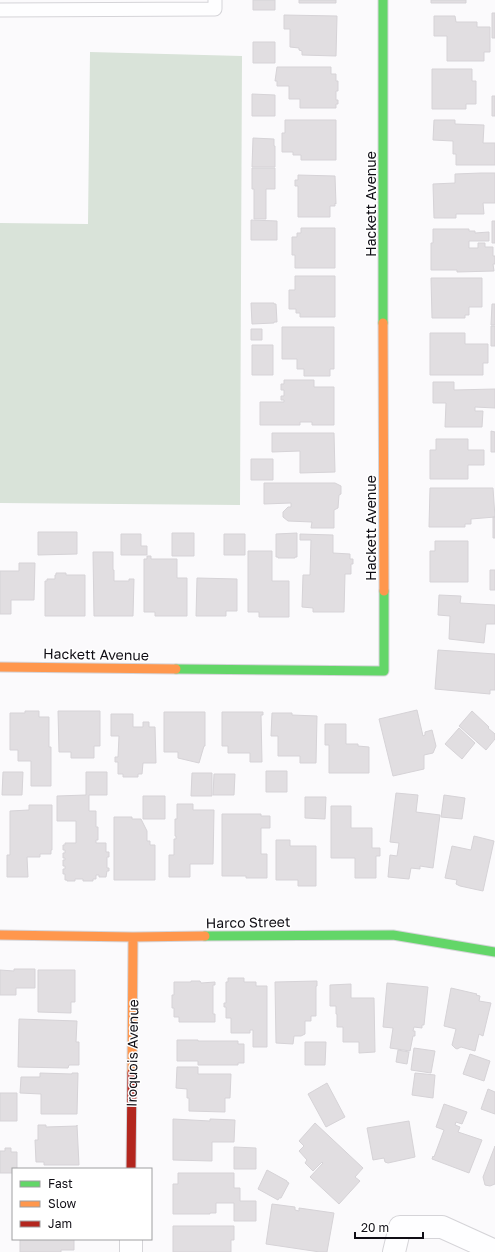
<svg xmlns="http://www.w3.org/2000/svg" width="495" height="1252" font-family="'Golos Text',sans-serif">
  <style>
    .green { fill: #d9e3d9 }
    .building { fill: #e1dee1; stroke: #d6d3d7 }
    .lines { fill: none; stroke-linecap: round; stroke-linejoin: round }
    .lane-casing { stroke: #d5d4d8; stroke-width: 15 }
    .street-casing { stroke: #d5d4d8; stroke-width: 24 }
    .fast-casing { stroke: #d5d4d8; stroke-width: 11 }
    .slow-casing { stroke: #d5d4d8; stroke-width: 11 }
    .jam-casing { stroke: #d5d4d8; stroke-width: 11 }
    .lane { stroke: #fefeff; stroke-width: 13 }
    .street { stroke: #fefeff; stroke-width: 22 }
    .fast { stroke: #63d668; stroke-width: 9 }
    .slow { stroke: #ff974d; stroke-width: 9 }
    .jam { stroke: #b3261e; stroke-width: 9 }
    .labels { text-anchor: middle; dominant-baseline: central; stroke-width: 3; stroke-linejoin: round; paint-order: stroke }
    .street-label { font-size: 14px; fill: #100e15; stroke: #fff }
  </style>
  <rect width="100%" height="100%" fill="#fbfafc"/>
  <!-- green -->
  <path class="green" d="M90,52l152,4 -2,449 -240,-2v-280l88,1z"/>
  <!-- building -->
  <path class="building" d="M253,0h22v10h-22z
    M299,0h37v3h-37z
    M431,0h35v3h-35z
    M492,13h3v25h-3z
    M284,15l53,1 -1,40 -34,-1v-4l-3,-1v-2l-9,-1v-18h-6z
    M434,16h21l1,6h21v5h13v25h-6v9h-37v-25h-13z
    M253,42h22v21h-22z
    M277,67h54v7h5v7h2v10h-2v9h2v4h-2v4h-36v-9h-11v-13h-12v-5h-2z
    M432,69h40v12h4v23h-10v5h-34z
    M252,94l23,1v21h-23z
    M492,96h3v20h-3z
    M285,120h51v40h-35v-5h-8v-3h-11v-19h3z
    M434,120h21v4l29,1 -1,18h12v22h-39v-11h-3v-13l-20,-1z
    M253,138l21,1v7h1v21h-23z
    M252,168h23v21h-9v30h-12v-30h-2z
    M481,173h14v30h-12l1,11h-28v4h-22l-1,-34 22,-1v-9z
    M298,175l37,1 1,28 -1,-1v3h-5v11h-32v-31h-3v-6h3z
    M251,220l26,1v19h-26z
    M492,221h3v22h-3z
    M301,228h34v40h-40v-13h-3v-18h5v-4h4z
    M433,229h36v2h6v2l14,-1v9h-20v7h9v-5h7v4h8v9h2v8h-2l1,7 -37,1v-2h-26v-27h2z
    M295,276h40v41h-35v-4h-4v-4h-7v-19h6z
    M431,278h51v29h-13v8h-4v3h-33z
    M251,303h23v1h2l1,18h-3v1l-22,1z
    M492,304h3v21h-4z
    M491,326h4v20h-4z
    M282,327h52v42h-4v7h-26v-7h-7v-10h-15z
    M251,329h11v11h-11z
    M430,333h35v11h23v19h-5v12h-53z
    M252,345h21v30h-21z
    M284,380h30v7h20v38h-22v-3h-12v3h-40v-23h24v-2h-3v-4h3v-6h-3v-6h3z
    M433,382h21v8l41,-1v19l-20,-1v4h8l-1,16h-37l1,-24h-13z
    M491,431l4,1v20h-4z
    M272,433h62l1,39 -35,1v-22l-28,1z
    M436,439h32v11h16v15h-16v14h-38v-29h6z
    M251,459h22v21h-22z
    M264,483h71l6,3v8l-2,1 -1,13 -4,2v18h-23l1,-6 -24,-1 -5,-4v-5l5,-5h3v-4l-27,1z
    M430,488h63l2,29 -24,2v5h-6v3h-36z
    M493,517h2v21h-2z
    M38,532h39v22l-39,1z
    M172,533h22v23h-22z
    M297,533v24h-2v1h-17v-1h-2v-23z
    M121,534h20v12h6v9h-26z
    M224,534h21v21h-21z
    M300,534l33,1v18l17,1v5h3v5h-2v10h-6l-1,38h-31v-4l-11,-1 1,-32h7l1,-35h-11z
    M435,541h33v41h-38v-31h5z
    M248,551h24v30h17v36h-30v-5h-11z
    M93,552h20v18h1v11h15v-2h5l-1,37h-39z
    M147,556h4v3h26v19h10v38h-32v-4h-11v-53h3z
    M19,563h16l-1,37h-23v14h-11v-43h19z
    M490,570h5v20h-5z
    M56,573h10v2h19v41h-40v-35h2v-2h8v-4h1z
    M197,578l40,1v32h-11v5h-30z
    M439,595l22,1 -1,7 35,2v19h-9l-2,19 -35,-4 1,-23 -12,-1z
    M438,650l57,4v36h-5v4l-55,-5z
    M417,710l6,26 2,-1v-3l7,-2 4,16 -3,7 -9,2v14l-31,7 -14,-57z
    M25,711h14v6h10v30h2v39h-20v-25h-13v-11h-8v-37h15z
    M58,711h42v35h-6v12h-23v-6h-12z
    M472,711l17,16 -1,1 7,6v5l-9,11 -27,-24z
    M164,712h41v34h-1l-5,17 -21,-5v-6h-14z
    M222,712h41v3h-2l1,47h-12v-9h-22v-7h-6z
    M272,713h20v2l25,1 -1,47h-16v-7h-22v-20h-7z
    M111,714h22v13h10v-5h6v5h6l1,36h-13l-1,11h-4v3h-15v-3h-5v-12h-3v-5h3l1,-21h-8z
    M325,724h21v20h12v2l11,1v26h-40v-28h-4z
    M459,728l16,15 -13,16 -17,-15z
    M266,771h21v21h-21z
    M3,772h20l-1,23h-20z
    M86,772h21v23h-18v16h7v16h2v13h-2v3h10v9h3v5h-2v11h2v3h-2l-1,6h-7v-2h-3v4h-3v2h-10v-2h-8v2h-8v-1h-2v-6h-2v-5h2v-3h-2v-6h2v-2h-2v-5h2v-3h-2v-5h2v-2h11v-22h-19v-25l29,-1z
    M192,773h20v23h-21z
    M214,774h21l-1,21h-21z
    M396,793l22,2 -2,17 24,3 -7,53 -13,-2v3l-9,-1 -2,11 -21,-2 2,-22 7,1 2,-13 -9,-1z
    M444,795l21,3 -3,21 -21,-2z
    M143,796h22v23h-22z
    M305,797h21l-1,22 -20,-1z
    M177,804h16v6h21l-1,54h-23v13h-21v-22h5v-16h2v-3h-1v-17h2z
    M29,805h23v45h-1v4h-11v3h-13l1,20h-21v-22h3v-44l19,-1z
    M331,806h20v22h21v20h8v8h-4v22h-21v-20h-24z
    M222,814h39v2h9v12h-9v26h6v24h-21v-2h-24z
    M114,817h18v2h9l6,12v10h3v4h5v35h-41z
    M474,836l20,5 -11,50 -23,-5 -4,-2 1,-4 -12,-2 7,-32 19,4z
    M276,840h14v6h26v40h-18v-6h-22z
    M14,969h21v19h-19v7h-16v-25l14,1z
    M38,970h37v32h-4v11l-33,-1z
    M228,978h16v4h12v4h11v61h-14v-17h-3v3h-19v-15h-5v-11h-2v-4h2v-21h2z
    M191,981h9l1,2 14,-1v3h-2v29h2v8h-36v-5h-5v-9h-2v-13h2v-13h17z
    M317,981v5h-1v30h-5v5h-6v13l-4,2h-7l-1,8 -17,-1 -1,-61z
    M387,983l41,4 -4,38h-2v3l-8,-1 -1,4h2v5h-2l-3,15 -20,-3 3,-20 -10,-1z
    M351,984v14h23l1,54 -16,1v-11h-16v-15h-6v-13h-1v-8h-6v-21z
    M451,988l26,6 -1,1 4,1 -1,5 12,2 -8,33 -4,-2 -4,17 -14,-4 -4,2 -2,-1 -3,-3 4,-16 -12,-3z
    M19,1019l58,2 -1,21h3v23h-10l-1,3 -50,-1z
    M177,1040h21v1h40v3h6v19h-6v2h-40v-4h-21z
    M305,1042h21l-1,23h-20z
    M414,1048l21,3 -4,22 -20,-3z
    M398,1050l11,2 -2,12 -11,-2z
    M470,1054l20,7 -6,20 -21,-7z
    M177,1067h21v7h33l-1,24h-5v14l-36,-1v-13h-2v-9l-11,-1z
    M40,1073l32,1v-1h6l-1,41h-36v-20l-21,-1 1,-16h19z
    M415,1073l20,2 -2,23 -21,-3z
    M327,1083l18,34 -19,10 -18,-33z
    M488,1089l7,3v22l-14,-5z
    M0,1093h17v28h-17z
    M444,1104l23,8 -5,12 -6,-2 -1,3 5,2 -2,5 24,8 -13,33 -37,-14 1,-3 1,1 10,-27 -8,-3z
    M173,1119l37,2v-2l25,1 -1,22h-22v19l-39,-1z
    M409,1121l6,36 -27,6 -3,-1 -1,-4 -11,2 -6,-32z
    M315,1123l48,45 -8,9 5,4 -21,23 -29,-27 13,-14 -1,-1 -9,9 -8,-8 2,-3 -8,-9 5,-5 -5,-5z
    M38,1125h8v2l31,-1v-1l2,40h-35v-3h-8l-1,-22h3z
    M495,1146v38l-5,2 -5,-1 -2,-8z
    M234,1147l22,1v21h-22z
    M5,1148h6v4h6v17h-4v4h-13v-22h5z
    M267,1170l20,11v1l2,1 -8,15h-2l-1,2 -20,-11z
    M178,1173h56v15h6v13h16v20h-22v-18h-18v10h-6v1h-37v-30h5z
    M272,1204l23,3v3l4,1v-3l35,5 -7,39h-7l-54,-8z
    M173,1226h61v14h-3v12h-58z
    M20,1239h54v11h-13v2h-41z"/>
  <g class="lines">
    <defs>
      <path id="lane" d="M0,10l215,-1v-9"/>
      <path id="street" d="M131,1252v-13
        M394,1252l6,-25h42l53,24"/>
      <path id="fast" d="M383,0v323
        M176,669l208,2v-80
        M205,936l188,-1 102,17"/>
      <path id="slow" d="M383,323l1,268
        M0,667l176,2
        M0,935l133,2 72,-1
        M132,1073l1,-136"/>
      <path id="jam" d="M131,1169l1,-96"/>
    </defs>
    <!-- lane casing -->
    <use href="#lane" class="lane-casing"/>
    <!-- street casing -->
    <use href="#street" class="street-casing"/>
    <!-- fast casing -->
    <use href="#fast" class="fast-casing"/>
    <!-- slow casing -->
    <use href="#slow" class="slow-casing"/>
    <!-- jam casing -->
    <use href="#jam" class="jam-casing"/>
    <!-- lane -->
    <use href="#lane" class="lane"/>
    <!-- street -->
    <use href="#street" class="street"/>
    <!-- fast -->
    <use href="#fast" class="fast"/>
    <!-- slow -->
    <use href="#slow" class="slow"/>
    <!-- jam -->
    <use href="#jam" class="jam"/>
  </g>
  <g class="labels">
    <!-- street labels -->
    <g class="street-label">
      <text transform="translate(370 204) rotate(-90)">Hackett Avenue</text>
      <text transform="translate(370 528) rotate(-90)">Hackett Avenue</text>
      <text transform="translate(96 654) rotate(1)">Hackett Avenue</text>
      <text transform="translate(248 922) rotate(-1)">Harco Street</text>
      <text transform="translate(132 1053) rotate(-89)">Iroquois Avenue</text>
    </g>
  </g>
  <!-- legend -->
  <rect x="12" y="1168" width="140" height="72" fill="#ffffff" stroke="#9f9fa1"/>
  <rect x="20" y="1181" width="20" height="6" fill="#63d668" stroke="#9f9fa1"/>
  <text x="48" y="1188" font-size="12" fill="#100e15">Fast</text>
  <rect x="20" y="1201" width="20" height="6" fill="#ff974d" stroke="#9f9fa1"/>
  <text x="48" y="1208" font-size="12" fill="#100e15">Slow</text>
  <rect x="20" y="1221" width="20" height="6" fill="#b3261e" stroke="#9f9fa1"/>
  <text x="48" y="1228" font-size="12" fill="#100e15">Jam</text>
  <!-- scale -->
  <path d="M355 1232v6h68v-6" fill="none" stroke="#100e15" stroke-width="2"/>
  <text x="361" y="1232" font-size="12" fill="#100e15" stroke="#ffffff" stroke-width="3" paint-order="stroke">20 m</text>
</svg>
